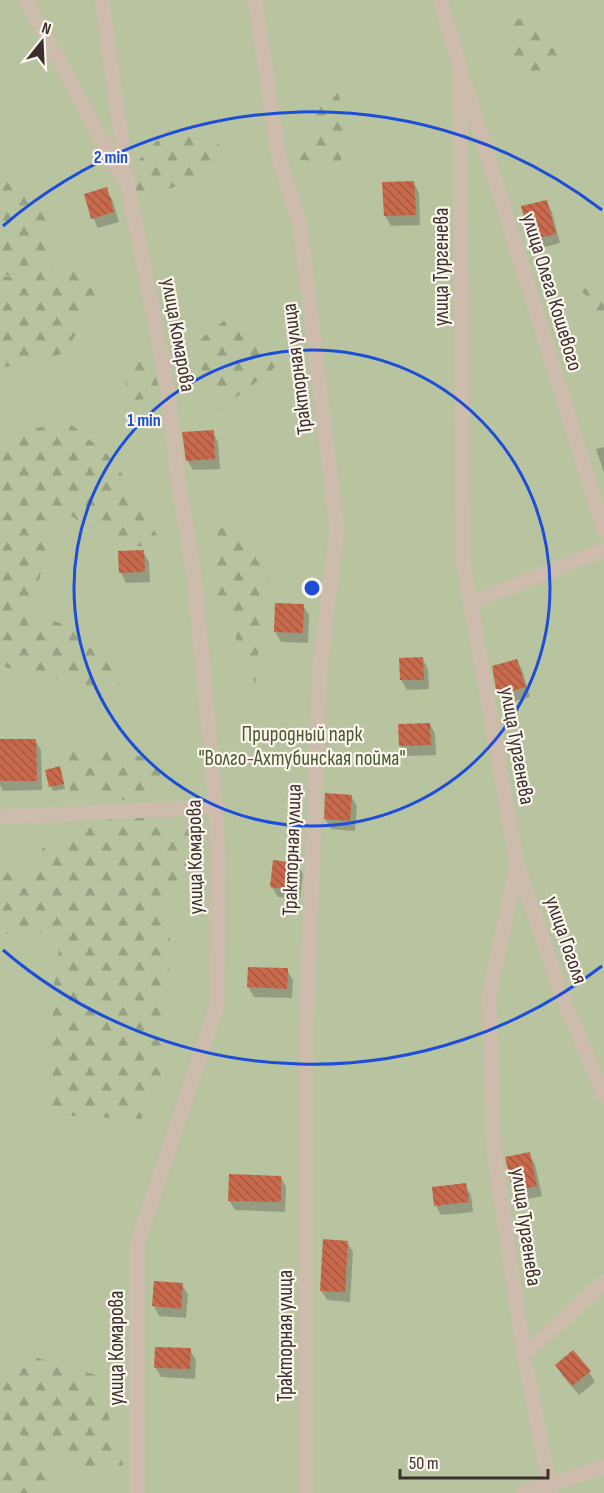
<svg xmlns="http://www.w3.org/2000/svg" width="604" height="1493" font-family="'Sofia Sans Condensed',sans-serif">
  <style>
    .green { fill: #b8c4a0 }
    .forest { fill: url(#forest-firs) }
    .shadow { fill: #0003 }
    .building { fill: url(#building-back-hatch) }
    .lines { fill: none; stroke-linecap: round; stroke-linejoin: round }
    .minor { stroke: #cdbbac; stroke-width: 15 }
    .tertiary { stroke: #cdbbac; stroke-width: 15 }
    .ring { fill: none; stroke: #1d4ed8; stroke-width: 3 }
    .labels { text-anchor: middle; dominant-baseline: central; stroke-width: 4.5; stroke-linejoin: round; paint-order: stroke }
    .street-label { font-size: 21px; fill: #3b302b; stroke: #fbf5ee }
    .park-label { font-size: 21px; fill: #4a5a2e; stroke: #fbf5ee }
    .centre { fill: #1d4ed8; stroke: #fbf5ee; stroke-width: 3 }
    .ring-label { font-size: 18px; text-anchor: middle; font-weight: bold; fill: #1d4ed8; stroke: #fbf5ee; stroke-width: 4.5; stroke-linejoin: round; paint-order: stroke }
  </style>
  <defs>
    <pattern id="forest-firs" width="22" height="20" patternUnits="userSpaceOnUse" patternTransform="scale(1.5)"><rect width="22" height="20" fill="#b8c4a0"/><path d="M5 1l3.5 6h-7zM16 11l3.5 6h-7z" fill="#97a083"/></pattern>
    <pattern id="building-back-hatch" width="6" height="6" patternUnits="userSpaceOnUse" patternTransform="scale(1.5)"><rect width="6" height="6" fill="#c8694b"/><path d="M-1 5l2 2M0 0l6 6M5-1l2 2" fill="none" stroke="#a4573f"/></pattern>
  </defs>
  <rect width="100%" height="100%" fill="#f4ebe1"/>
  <!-- green -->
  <path class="green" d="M0,0h604v1493h-604z"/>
  <!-- forest -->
  <path class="forest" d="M504,17l38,5 21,24 -4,23 -27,12 -24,-24 2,-14z
    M338,93l11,37 -9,34 -61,-6 38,-22 -8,-30z
    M167,130l41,4 15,14 -12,29 -80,22 8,-39z
    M0,179l10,1 40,27 1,36 3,30 -14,6 49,-10 7,30 -31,54 -33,9 -32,6v-92l20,2 -20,-4z
    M604,282v38l-23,-30z
    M226,319l7,5 45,41 -67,52 -1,-26 -18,-45z
    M143,356l10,5 7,34 -27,6 -13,-33z
    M68,422l40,33 31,43 23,48h-40l-65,-38 -26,104 62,24 31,57 -124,-27v-231z
    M218,524l26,8 26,36 -8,47 -7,69 -40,-96 1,-40z
    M78,744l82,16v34l-23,7 -65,-6 -14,-43z
    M127,811l58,13 10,17 4,36 -35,23 6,41 -4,112 -7,29 -18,37 -92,-4 5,-130 7,-52 -61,1v-63l29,8 18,-40 43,-11z
    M31,1356l68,20 6,28 21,71 -49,-9 -35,-16 7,43h-49v-64l33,16 -31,-26 1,-35z"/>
  <!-- shadow -->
  <path class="shadow" d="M414,183l5,10 1,32 -29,1 -6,-10z
    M106,189l6,10 7,23 -21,6 -5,-10z
    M546,202l6,10 8,31 -22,6 -6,-10z
    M213,432l5,10 2,27 -27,1 -6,-10z
    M604,447v26l-8,-24z
    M143,552l6,10 1,20 -24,1 -5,-10z
    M303,605l6,10 -1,28 -27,-1 -6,-10z
    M423,659l5,10 1,20 -22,1 -6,-10z
    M517,660l5,10 8,27 -26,7 -6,-9z
    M430,724l5,10 1,21 -30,1 -6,-10z
    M0,740h35l6,10 1,40 -39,1 -3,-6z
    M59,768l3,5 3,16 -12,2 -2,-4 -4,-16z
    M351,796l6,10 -2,25 -24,-2 -6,-10z
    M297,864l6,10 -3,25 -22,-2 -6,-10z
    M287,970l6,10 -1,18 -38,-1 -6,-10z
    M529,1154l6,10 7,32 -22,5 -6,-10z
    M281,1177l5,10 -1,25 -50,-2 -6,-10z
    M465,1185l6,10 2,17 -32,3 -5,-9z
    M347,1242l6,10 -3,50 -23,-2 -6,-10z
    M182,1285l6,9 -2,24 -27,-2 -5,-10z
    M190,1350l6,10 -1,19 -34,-2 -6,-10z
    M557,1365l32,7 6,10 -16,13 -17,-20z"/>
  <!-- building -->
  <path class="building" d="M414,181l2,34 -32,1 -2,-34z
    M107,187l7,25 -23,7 -7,-25z
    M547,200l9,34 -26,6 -9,-34z
    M214,430l1,29 -29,2 -4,-29z
    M144,550l1,22 -26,1 -1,-22z
    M275,603l29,1 -1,29 -29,-1z
    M423,657l1,23h-24l-1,-22z
    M517,659l9,28 -29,8 -5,-29z
    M430,723l1,22 -32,1 -1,-22z
    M0,739h36l1,42h-37z
    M60,766l4,18 -15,3 -4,-17z
    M325,793l27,2 -2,26 -26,-2z
    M273,860l25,3 -3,27 -25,-3z
    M248,967l40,1 -1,21 -40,-2z
    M530,1152l7,34 -24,5 -8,-34z
    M229,1174l52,2v26l-53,-1z
    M466,1183l3,19 -35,4 -2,-19z
    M323,1239l25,2 -3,51 -25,-1z
    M154,1281l29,2 -2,26 -29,-3z
    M155,1347l36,1 -1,21 -36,-1z
    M573,1350l18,21 -19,15 -17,-21z"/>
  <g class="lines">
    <!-- minor -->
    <path class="minor" d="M26,0l96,177
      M102,0l26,186 39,198 11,95 16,96 22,232 2,51 -1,148 -80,238v249
      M255,0l24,158 21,67 37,305 -17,137 -14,366v460
      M440,0l20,67 3,494 54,303 -28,132 5,155 30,204 27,138
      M465,83l139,447
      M470,603l134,-53
      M0,817l216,-10
      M517,864l46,134 41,97
      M524,1355l80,-73"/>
    <!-- tertiary -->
    <path class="tertiary" d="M524,1493l80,-26"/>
  </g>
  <!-- distance rings -->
  <g class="ring">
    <circle cx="312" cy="588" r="238"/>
    <path d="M602 966A476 476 0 0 1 3 950M3 226A476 476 0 0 1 602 210"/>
  </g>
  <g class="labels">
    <!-- street labels -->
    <g class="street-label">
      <text transform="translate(441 267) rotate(-90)">улица Тургенева</text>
      <text transform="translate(552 292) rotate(73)">улица Олега Кошевого</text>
      <text transform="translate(178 335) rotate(80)">улица Комарова</text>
      <text transform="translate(297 369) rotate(-97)">Тракторная улица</text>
      <text transform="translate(517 746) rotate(80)">улица Тургенева</text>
      <text transform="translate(292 850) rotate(-88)">Тракторная улица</text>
      <text transform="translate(195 857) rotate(-91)">улица Комарова</text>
      <text transform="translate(566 940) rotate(71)">улица Гоголя</text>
      <text transform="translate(526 1227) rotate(82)">улица Тургенева</text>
      <text transform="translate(285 1336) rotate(-90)">Тракторная улица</text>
      <text transform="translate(116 1348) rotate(-90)">улица Комарова</text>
    </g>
    <!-- park labels -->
    <g class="park-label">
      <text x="302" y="734">Природный парк<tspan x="302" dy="24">"Волго-Ахтубинская пойма"</tspan></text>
    </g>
  </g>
  <circle cx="312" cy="588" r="9" class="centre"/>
  <g class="ring-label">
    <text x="111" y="163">2 min</text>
    <text x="144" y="426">1 min</text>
  </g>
  <!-- north arrow -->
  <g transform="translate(42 42) rotate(18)" stroke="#fbf5ee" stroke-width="4.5" paint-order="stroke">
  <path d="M0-4.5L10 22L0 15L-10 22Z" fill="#3b302b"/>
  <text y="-9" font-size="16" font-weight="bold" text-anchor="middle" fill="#3b302b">N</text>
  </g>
  <!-- scale -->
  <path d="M400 1469v9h148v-9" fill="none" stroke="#3b302b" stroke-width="3"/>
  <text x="409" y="1469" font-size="18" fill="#3b302b" stroke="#fbf5ee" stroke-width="4.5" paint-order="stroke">50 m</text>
</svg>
